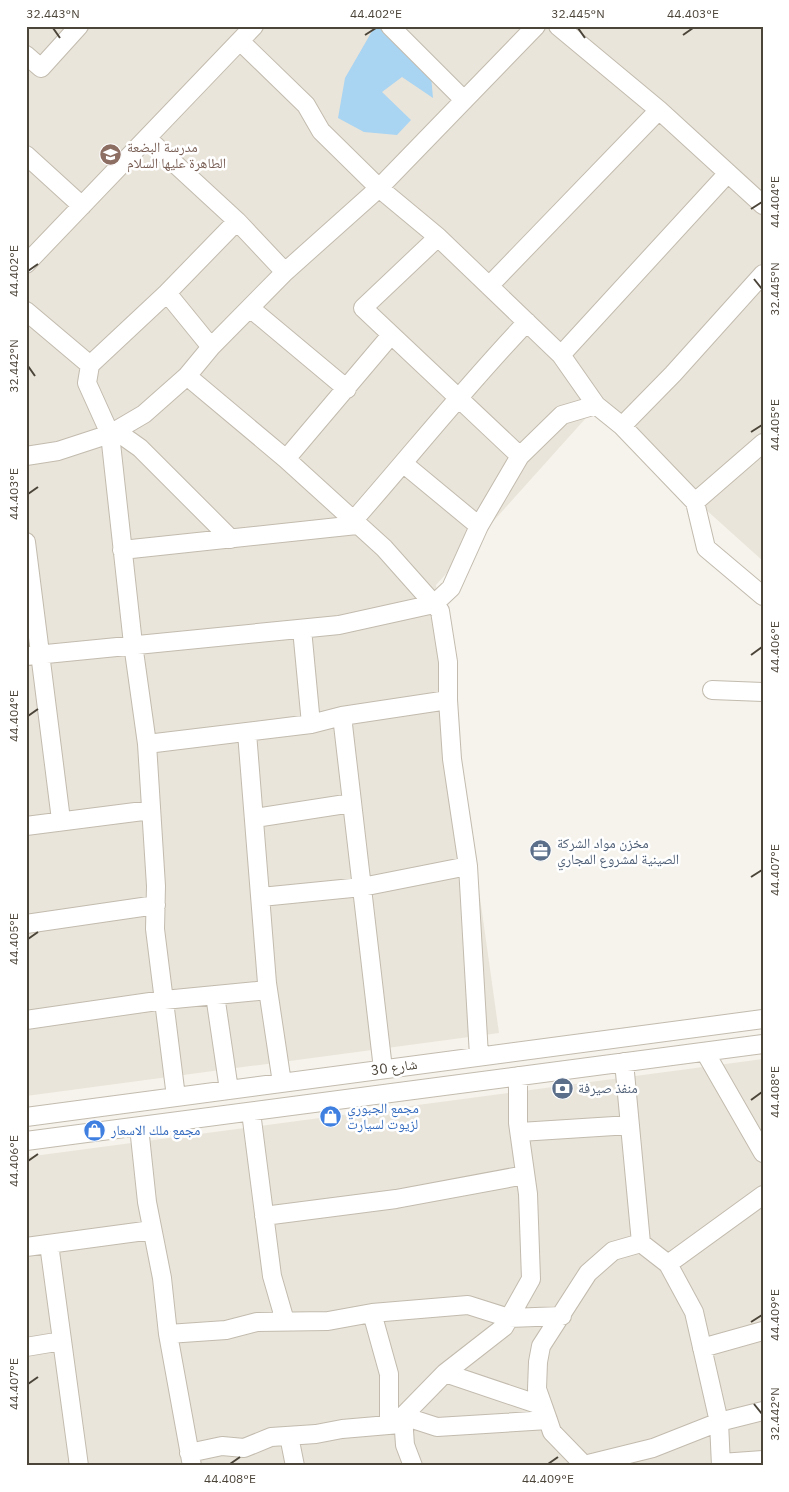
<svg xmlns="http://www.w3.org/2000/svg" width="789" height="1492" font-family="'IBM Plex Sans','Noto Naskh Arabic',sans-serif">
  <style>
    .residential { fill: #eae5da }
    .water { fill: #a9d4f2 }
    .lines { fill: none; stroke-linecap: round; stroke-linejoin: round }
    .minor-casing { stroke: #c2bbae; stroke-width: 20 }
    .minor { stroke: #fff; stroke-width: 18 }
    .ticks { fill: none; stroke: #4b4439; stroke-width: 2 }
    .labels { text-anchor: middle; dominant-baseline: central; stroke-width: 5; stroke-linejoin: round; paint-order: stroke }
    .education-label { font-size: 14px; fill: #785e54; stroke: #fff; text-anchor: start }
    .service-label { font-size: 14px; fill: #4e5e75; stroke: #fff; text-anchor: start }
    .street-label { font-size: 14px; fill: #4b4439; stroke: #fff }
    .shop-label { font-size: 14px; fill: #366cbe; stroke: #fff; text-anchor: start }
    .neatline { fill: none; stroke: #4b4439; stroke-width: 2 }
    .ticks-label { font-size: 12px; text-anchor: middle; fill: #4b4439 }
  </style>
  <rect width="100%" height="100%" fill="#f6f3ec"/>
  <!-- residential -->
  <path class="residential" d="M26,26h737v535l-169,-152 -158,176 63,448 -473,63z
    M763,1059v407h-737v-309z"/>
  <!-- water -->
  <path class="water" d="M375,26h11l44,38 3,34 -31,-21 -20,15 29,28 -14,15 -33,-3 -26,-14 7,-40z"/>
  <g class="lines">
    <defs>
      <path id="minor" d="M390,26l74,74
        M558,26l101,84 104,95
        M240,41l66,64 15,26 58,57 59,49 123,118 35,50 26,21 73,76 11,46 57,48
        M26,55l15,13 38,-42
        M147,138l90,83 48,51
        M26,155l56,51
        M438,237l-75,71 157,148
        M26,264l228,-238
        M489,286l170,-176
        M167,293l44,54
        M250,308l97,81
        M26,311l64,54
        M561,355l167,-182
        M187,376l99,83 98,89 56,63 8,51v38l4,59 16,107 11,190
        M622,426l51,-52 90,-100
        M116,431l24,17 91,91
        M26,456l32,-5 52,-17 34,-20 43,-38 24,-29 74,-75 94,-84 157,-162
        M286,459l105,-124
        M404,464l75,62
        M695,502l68,-59
        M353,521c58,-66 113,-135 174,-199
        M26,542l35,278
        M122,550l235,-25
        M302,629l9,95
        M26,656l313,-31 95,-21 17,-16 28,-62 41,-70 42,-41 34,-10
        M712,690l51,2
        M342,716l41,353
        M247,733l20,250 15,100
        M147,744l164,-20 31,-8 106,-16
        M255,818l97,-15
        M26,826l125,-16
        M261,897l101,-10 106,-21
        M26,924l130,-19
        M215,995l14,95
        M26,1020l138,-20 104,-10
        M705,1052l58,101
        M624,1062l17,181 27,21 26,48 25,110 2,44
        M176,1097l-21,-168 1,-43 -9,-142 -14,-100 -23,-210 -23,-51 3,-18 77,-72 70,-72
        M251,1112l21,164 13,45
        M26,1117l737,-98
        M139,1127l8,75 15,76 6,56 24,132
        M520,1132l110,-7
        M26,1141l737,-97
        M264,1216l132,-17 129,-24
        M49,1244l30,222
        M26,1247l126,-17
        M668,1264l95,-69
        M372,1313l96,-8 41,13 53,-2
        M168,1334l58,-4 31,-8 71,-1 44,-8 17,61v51
        M26,1347l36,-6
        M702,1348l61,-17
        M445,1373l98,33
        M403,1416l34,11 111,-7
        M289,1436l6,30
        M189,1453l33,-7 22,2 27,-11 45,-3 26,-5 58,-5
        M721,1463l42,-3
        M413,1466l-8,-21 -2,-29 42,-43 59,-46 27,-48 -3,-85 -10,-71v-47
        M580,1466l73,-18 66,-26 44,-11
        M585,1466l-33,-34 -4,-12 -11,-31 1,-27 3,-16 47,-73 25,-22 28,-8"/>
    </defs>
    <!-- minor casing -->
    <use href="#minor" class="minor-casing"/>
    <!-- minor -->
    <use href="#minor" class="minor"/>
  </g>
  <!-- ticks -->
  <path class="ticks" d="M53,28l7,10M578,28l7,10M365,35l11,-7M683,35l10,-7M751,209l11,-7M28,271l10,-7M754,279l8,10M28,366l7,10M751,432l11,-7M28,494l10,-7M751,655l11,-8M28,716l10,-7M751,877l11,-7M28,939l10,-7M751,1100l11,-8M28,1161l10,-7M751,1322l11,-7M28,1384l10,-7M754,1404l8,10M230,1464l10,-7M548,1464l10,-7"/>
  <!-- icons -->
  <defs>
    <symbol id="school-disc" viewBox="-11 -11 22 22"><circle r="9.5" fill="#8d6e63" stroke="#fff"/><path d="M0-5L7-2L0 1L-7-2ZM-4 1L0 2.5L4 1V4Q0 6-4 4Z" fill="#fff"/></symbol>
    <symbol id="office-disc" viewBox="-11 -11 22 22"><circle r="9.5" fill="#5c6f8a" stroke="#fff"/><path d="M-6-3h4V-5.5h4V-3h4V5H-6ZM-1-4.5V-3h2v-1.5ZM-6 0V1H6V0Z" fill="#fff"/></symbol>
    <symbol id="bank-disc" viewBox="-11 -11 22 22"><circle r="9.5" fill="#5c6f8a" stroke="#fff"/><path d="M-6-4H6V4H-6ZM0-2.3a2.3 2.3 0 1 0 0 4.6a2.3 2.3 0 1 0 0-4.6Z" fill="#fff"/></symbol>
    <symbol id="shop-disc" viewBox="-11 -11 22 22"><circle r="9.5" fill="#3f7fe0" stroke="#fff"/><path d="M-5-2.5h2.3a2.7 3.5 0 0 1 5.4 0H5L5.5 6h-11ZM-1.5-2.5h3a1.5 2.3 0 0 0-3 0Z" fill="#fff"/></symbol>
  </defs>
  <g fill-rule="evenodd">
    <use href="#school-disc" x="98" y="142" width="25" height="25"/>
    <use href="#office-disc" x="528" y="838" width="25" height="25"/>
    <use href="#bank-disc" x="550" y="1076" width="25" height="25"/>
    <use href="#shop-disc" x="318" y="1104" width="25" height="25"/>
    <use href="#shop-disc" x="82" y="1118" width="25" height="25"/>
  </g>
  <g class="labels">
    <!-- education labels -->
    <g class="education-label">
      <text x="127" y="147">مدرسة البضعة<tspan x="127" dy="16">الطاهرة عليها السلام</tspan></text>
    </g>
    <!-- service labels -->
    <g class="service-label">
      <text x="557" y="843">مخزن مواد الشركة<tspan x="557" dy="16">الصينية لمشروع المجاري</tspan></text>
      <text x="578" y="1088">منفذ صيرفة</text>
    </g>
    <!-- street labels -->
    <g class="street-label">
      <text transform="translate(394 1067) rotate(-8)">شارع 30</text>
    </g>
    <!-- shop labels -->
    <g class="shop-label">
      <text x="347" y="1108">مجمع الجبوري<tspan x="347" dy="16">لزيوت لسيارت</tspan></text>
      <text x="111" y="1130">مجمع ملك الاسعار</text>
    </g>
  </g>
  <!-- border -->
  <rect width="789" height="1492" fill="none" stroke="#ffffff" stroke-width="55"/>
  <rect x="28" y="28" width="734" height="1436" class="neatline"/>
  <g class="ticks-label">
    <text x="53" y="18">32.443°N</text>
    <text x="376" y="18">44.402°E</text>
    <text x="578" y="18">32.445°N</text>
    <text x="693" y="18">44.403°E</text>
    <text transform="translate(775 202) rotate(-90)" y="4">44.404°E</text>
    <text transform="translate(14 271) rotate(-90)" y="4">44.402°E</text>
    <text transform="translate(775 289) rotate(-90)" y="4">32.445°N</text>
    <text transform="translate(14 366) rotate(-90)" y="4">32.442°N</text>
    <text transform="translate(775 425) rotate(-90)" y="4">44.405°E</text>
    <text transform="translate(14 494) rotate(-90)" y="4">44.403°E</text>
    <text transform="translate(775 647) rotate(-90)" y="4">44.406°E</text>
    <text transform="translate(14 716) rotate(-90)" y="4">44.404°E</text>
    <text transform="translate(775 870) rotate(-90)" y="4">44.407°E</text>
    <text transform="translate(14 939) rotate(-90)" y="4">44.405°E</text>
    <text transform="translate(775 1092) rotate(-90)" y="4">44.408°E</text>
    <text transform="translate(14 1161) rotate(-90)" y="4">44.406°E</text>
    <text transform="translate(775 1315) rotate(-90)" y="4">44.409°E</text>
    <text transform="translate(14 1384) rotate(-90)" y="4">44.407°E</text>
    <text transform="translate(775 1414) rotate(-90)" y="4">32.442°N</text>
    <text x="230" y="1483">44.408°E</text>
    <text x="548" y="1483">44.409°E</text>
  </g>
</svg>
